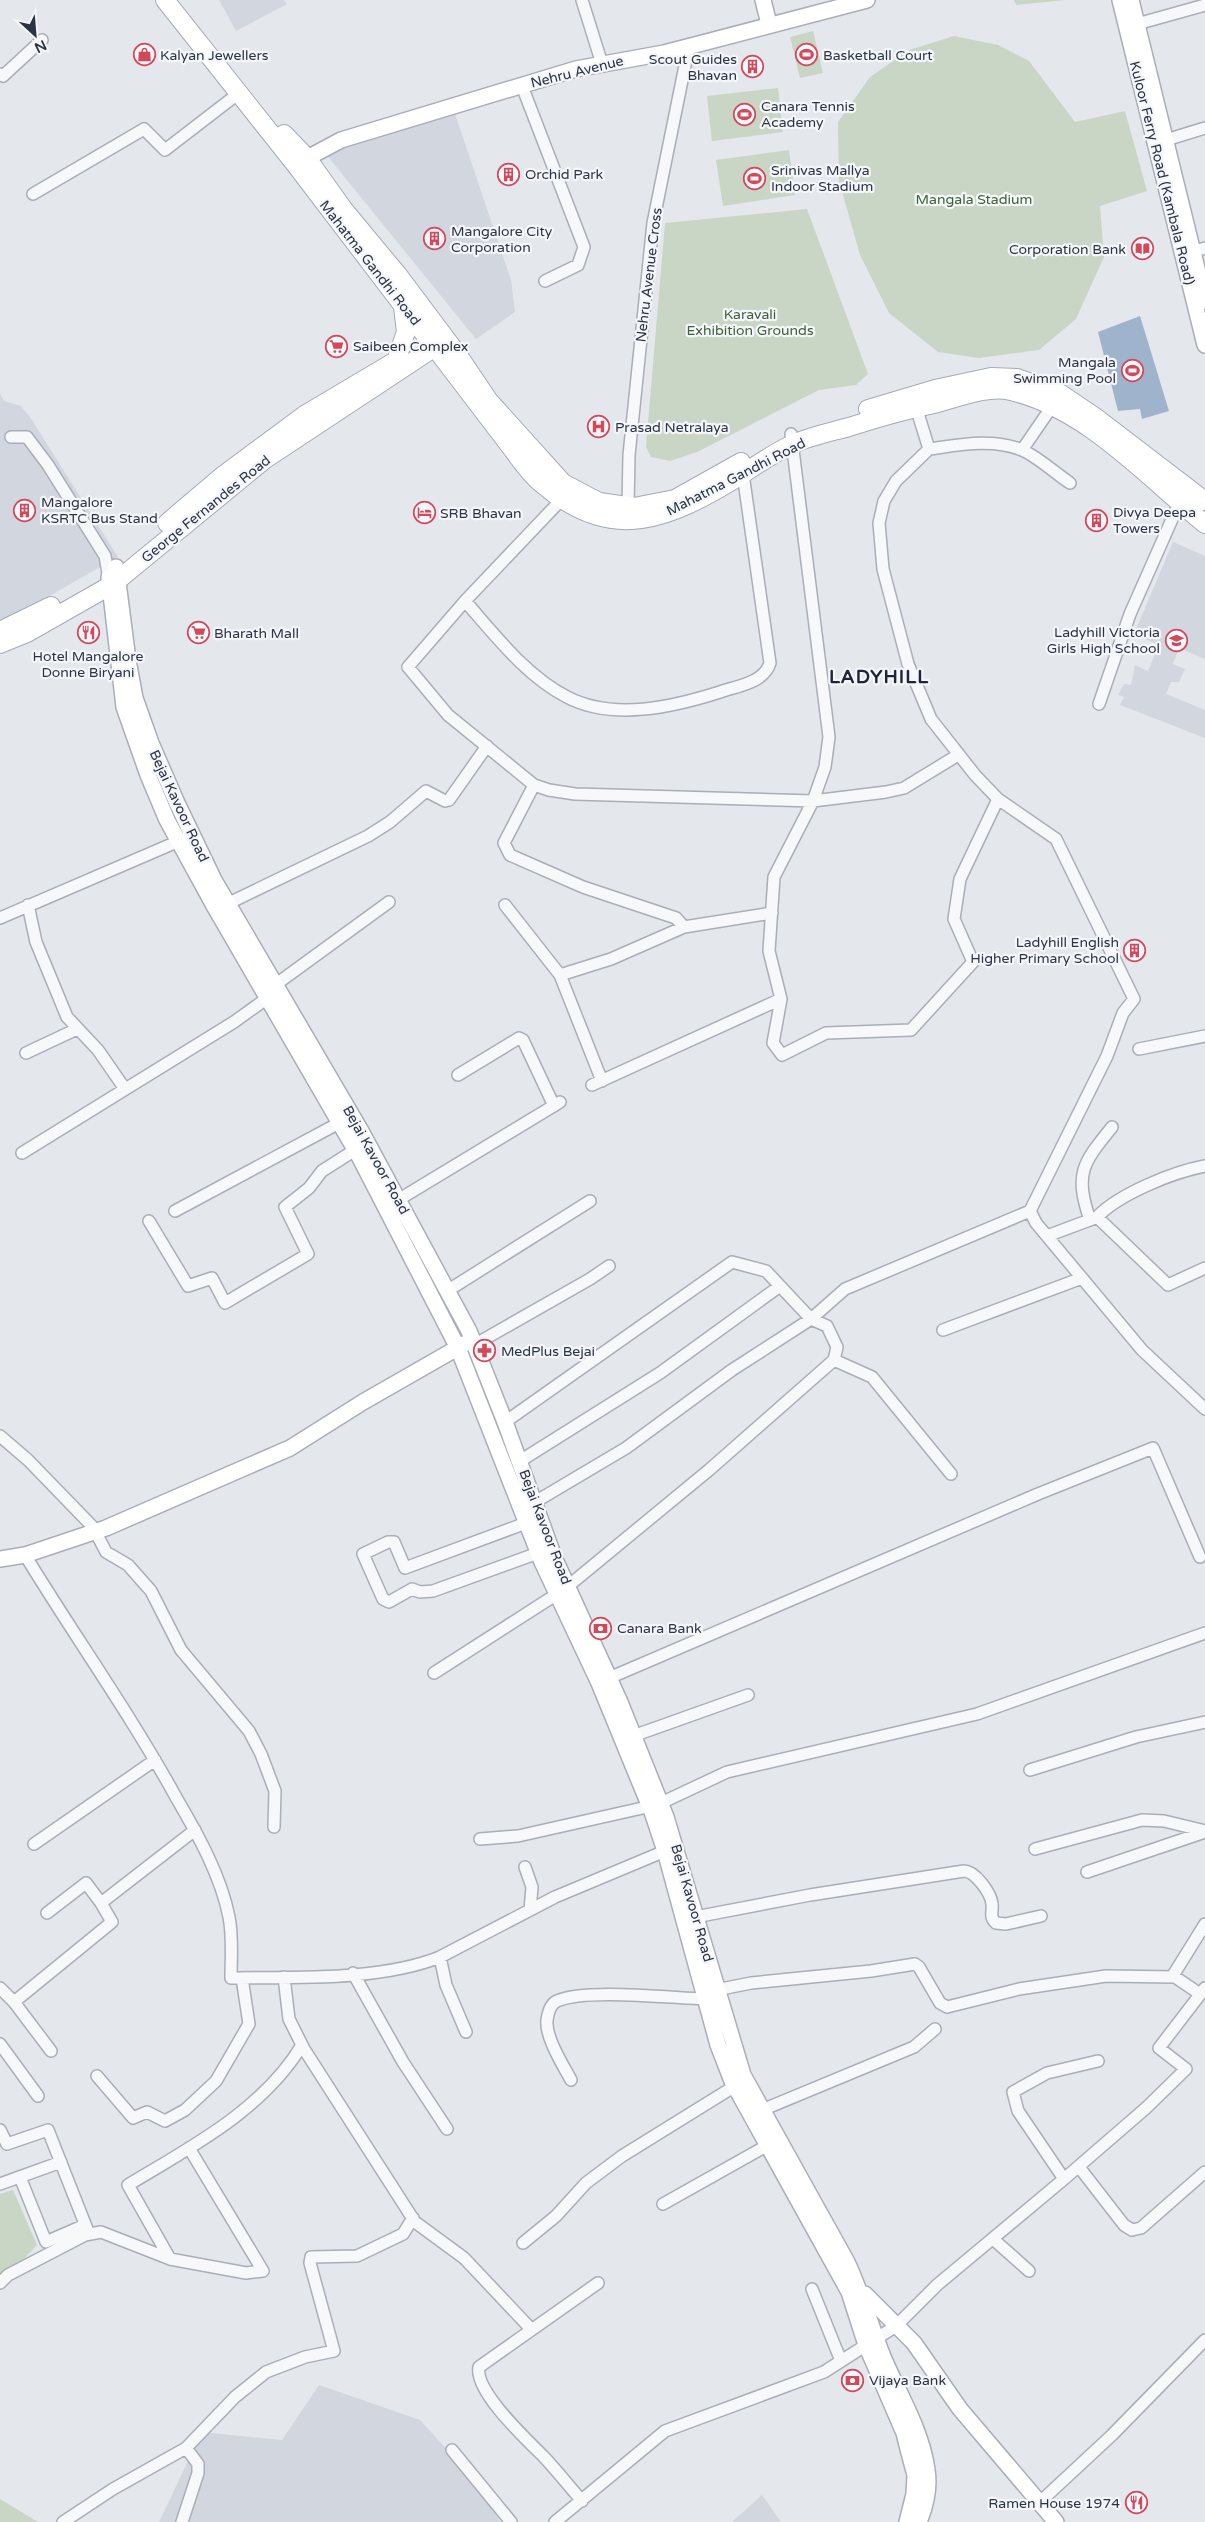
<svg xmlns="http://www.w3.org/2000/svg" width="1205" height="2522" font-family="'Varela Round',sans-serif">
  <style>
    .built { fill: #d2d6de }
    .green { fill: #c9d6c5 }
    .water { fill: #9fb4cc }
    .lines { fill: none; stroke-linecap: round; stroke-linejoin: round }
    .street-casing { stroke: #a9aeb7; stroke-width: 14 }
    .secondary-casing { stroke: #a9aeb7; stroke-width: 18 }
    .primary-casing { stroke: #a3abb8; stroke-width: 20 }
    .street { stroke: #f7f8fa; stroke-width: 11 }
    .secondary { stroke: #fff; stroke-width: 15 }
    .primary { stroke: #fff; stroke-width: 18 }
    .labels { text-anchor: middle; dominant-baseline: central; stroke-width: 4.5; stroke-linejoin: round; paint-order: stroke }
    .poi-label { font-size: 14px; fill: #2b3445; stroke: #f4f6f9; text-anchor: start }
    .street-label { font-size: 14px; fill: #2b3445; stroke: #f4f6f9 }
    .park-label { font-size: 14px; fill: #3f6138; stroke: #f4f6f9 }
    .district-label { font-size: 19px; font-weight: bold; letter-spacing: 1px; fill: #1d2536; stroke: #f4f6f9 }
  </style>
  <rect width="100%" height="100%" fill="#e4e7ec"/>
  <!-- built -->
  <path class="built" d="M219,0h65l3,4 -51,27z
    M455,114l56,166 4,32 -39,27 -151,-186z
    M0,394l4,7 17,5 11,14 86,137 -118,67z
    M1173,542l32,14v103l-26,-11 -6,16 12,5 -6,13h-8l-5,12 39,16v28l-85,-33 4,-8 -6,-2 6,-11 7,1 4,-20 13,6 11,-26 -25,-11z
    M319,2385l101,35 60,66 20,36h-341l43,-90 80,8z
    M762,2495l19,27h-49z"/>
  <!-- green -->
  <path class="green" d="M1014,0h52l-50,5z
    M813,31l10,42 -23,5 -10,-41z
    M954,36l44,9 31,16 46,61 50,-11 22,80 -47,15 4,51 -28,62 -37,31 -60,8 -41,-6 -49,-39 -29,-58 -21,-74 -1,-59 32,-45 39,-27z
    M778,88l5,44 -71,9 -5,-45z
    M789,150l6,45 -72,11 -7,-46z
    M807,209l61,165 -12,11 -37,5 -122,62 -27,9 -19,-4 -5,-10 19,-224z
    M13,2190l24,55 -37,39v-90z
    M0,2499l38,23h-38z"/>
  <!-- water -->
  <path class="water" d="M1140,316l29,95 -27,8 -2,-10 -22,2 -20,-79z"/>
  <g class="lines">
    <defs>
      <path id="street" d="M582,0l20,64
        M1137,24l68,-19
        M0,74l3,2 39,-36
        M522,86l62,161 -6,18 -33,16
        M1166,140l39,-12
        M33,194l111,-65 21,21 74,-57
        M1185,254l20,-6
        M916,407l13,42 -33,32 -12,20 -5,22 4,46 25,95 23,55 44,56 23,24 58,40 78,160 -11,14 -16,43 -77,155 6,12 106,127 63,59
        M791,434l38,303 -4,30 -12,34 -39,76 -5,74 12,48 -8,44 9,12 44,-22 85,-3 62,-68 -19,-43 6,-40 38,-80
        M11,437h16l21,28 57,91 3,17
        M929,449c30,-4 63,-11 93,1 16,7 33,23 48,33
        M1022,450l33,-48
        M562,499l-97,102 -57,66 40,48 86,70 15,5 26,4 238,7 73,-9 18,-4 54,-33
        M628,507l1,-52 24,-232 36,-177
        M465,601c30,34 61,75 102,96 46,24 106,10 153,-5 17,-6 44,-9 50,-29l-27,-189
        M1099,704l31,-90 47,-106 5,-3
        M534,785l-30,58 6,12 73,32 93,31 8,9
        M227,904l141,-68 22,-14 36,-31 19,10 4,-1 38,-54
        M28,905l8,37 31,75 31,33 27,39
        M505,905l55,70 42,106
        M0,918l186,-80
        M560,975l51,-16 73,-32 88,-14
        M275,985l114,-83
        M1139,1049l66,-13
        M26,1053l51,-24
        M458,1075l61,-37 4,2 31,66
        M592,1085l189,-86
        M22,1153l212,-131 32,-23
        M1205,1166c-32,6 -86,28 -108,51l71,68 37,-17
        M398,1200l162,-98
        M175,1211l164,-88
        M1090,1220c-16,-47 -7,-57 22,-93
        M149,1221l39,65 24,-8 13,25 83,-49 -23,-47 24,-19 13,-17 33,-21
        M1047,1236l48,-18
        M447,1291l143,-90
        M943,1330l139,-52
        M474,1345l116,-66 19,-13
        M834,1360l38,17 79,97
        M505,1422l227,-160 34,9 45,48 16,7 10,21 -3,13 -125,110 -142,117
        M0,1436l28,24 65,67 13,25 22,13 23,26 30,59 68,81 12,23 14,37 -1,36
        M520,1461l140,-88 120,-87
        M535,1502l91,-54 106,-78 79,-51 34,-30 185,-78
        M526,1523l-121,45 -11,-26h-6l-25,12 20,45 6,3 23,-13 8,3 13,-1 105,-38
        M25,1555c50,82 106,160 152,244 21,36 44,77 52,118 4,20 2,41 2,61 64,-1 149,3 209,-21l115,-60 110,-46
        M434,1673l123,-79
        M609,1678l429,-184 115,-46 47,109
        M633,1736l115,-41
        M1030,1770l106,-33 69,-15
        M661,1803l66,-31 250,-58 228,-81
        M480,1839l38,-3 129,-29 5,5
        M34,1844l121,-84
        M1035,1849l107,-29 22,1 41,10
        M525,1867l7,20 -2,23
        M1087,1872l118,-40
        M47,1913l39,-30 15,20
        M690,1918l120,-23 154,-24c11,0 27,22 28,33 1,8 -3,13 4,19l10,1 35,-8
        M440,1957l6,28 20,47
        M353,1973l50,89 44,67
        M284,1977l5,42 15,30 111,173 49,36 67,71
        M1172,1977l33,-53
        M0,1988l14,14 37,49
        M716,1990l35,-7 120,-12 44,-7 4,3 21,36 7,4 72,-18 87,-13 69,1 25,17
        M14,2002l98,-80 -11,-19 94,-73
        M0,2044l38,52
        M97,2076l36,42 14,-6 18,9 20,-11 31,-29 33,-57 -7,-46
        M571,2080c-8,-15 -26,-43 -24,-60 1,-7 3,-16 10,-19 28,-13 115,-3 148,-2
        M762,2110l152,-63 21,-18
        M0,2130l7,14 41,-14 41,104
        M1079,2167l45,58 8,5 9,-2 64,-56
        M20,2177l26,65 39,-17
        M1064,2179l-46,-68 -5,-19 34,-19 51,-12
        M0,2184l61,-22
        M663,2204l105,-59
        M993,2239l36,32
        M523,2243l33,-27 30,-33 36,-27 113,-70
        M170,2259l-42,-74c63,-38 135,-75 174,-140
        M0,2283l8,-8 77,-40 16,-3 69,27 76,14 17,-2 -74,-123
        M812,2289l29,72
        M452,2450l59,72
        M582,2501c-13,-15 -25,-30 -38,-44 -17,-17 -70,-66 -65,-90l119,-84
        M1040,2502l72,-67 93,-95
        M63,2522l50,-33 73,-41 49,-51 31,-25 39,-15 29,-6 -24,-88 1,-6 46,-1 46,-22 10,-16
        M182,2522l16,-49v-9l-12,-16
        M555,2522l110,-91 159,-59 72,-46 41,-41 127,-106 82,-71 40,-39 -27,-21 46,-60"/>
      <path id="secondary" d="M763,0l6,24
        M1120,0l85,345
        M1131,0l74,301
        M298,163l43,-23 235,-71 88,-16 203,-53
        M116,567l12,93 7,38 16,45 26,60 37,77 147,251 108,200 36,91 49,135 66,145 46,115 77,258 104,187c15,32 24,65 37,97 15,35 38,72 43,111 3,18 -1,35 -8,52
        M109,577l15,130 24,68 19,45 46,84 147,254 98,190 84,214 57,121 53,129 13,39 53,194 14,36 117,211 17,53 38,88 5,20 6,22 -1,19 -7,28
        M0,1559l25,-4 81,-27 184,-80 73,-46 103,-59
        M865,2294l49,49 46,66 96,113"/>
      <path id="primary" d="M165,0l130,164 218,286c8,11 17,24 28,33 64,56 116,42 184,2 22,-13 44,-30 68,-41 18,-8 38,-12 56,-17 28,-9 56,-17 85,-23 23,-6 54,-19 77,-13 76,18 135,85 194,133
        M284,134l23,24 37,52 54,65 60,80 31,46 74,82 36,19 35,5 41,-8 66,-37
        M396,361l10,-29 -3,-25
        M868,409l67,-20 56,-12 26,1 44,16 34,23 110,84
        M167,523l54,-46 85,-63 86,-51
        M0,631l51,-25
        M0,644l27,-11 86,-49 151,-124 180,-119"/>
    </defs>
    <!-- street casing -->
    <use href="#street" class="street-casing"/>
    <!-- secondary casing -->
    <use href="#secondary" class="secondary-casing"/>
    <!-- primary casing -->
    <use href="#primary" class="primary-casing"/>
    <!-- street -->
    <use href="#street" class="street"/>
    <!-- secondary -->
    <use href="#secondary" class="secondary"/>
    <!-- primary -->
    <use href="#primary" class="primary"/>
  </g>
  <!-- icons -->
  <defs>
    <symbol id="shop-ring" viewBox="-11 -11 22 22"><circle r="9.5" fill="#f4f6f9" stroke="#d1495b" stroke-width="1.5"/><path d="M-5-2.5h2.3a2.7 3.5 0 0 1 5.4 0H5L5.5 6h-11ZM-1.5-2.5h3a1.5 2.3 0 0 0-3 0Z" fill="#d1495b"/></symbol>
    <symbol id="stadium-ring" viewBox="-11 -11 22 22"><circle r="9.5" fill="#f4f6f9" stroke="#d1495b" stroke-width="1.5"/><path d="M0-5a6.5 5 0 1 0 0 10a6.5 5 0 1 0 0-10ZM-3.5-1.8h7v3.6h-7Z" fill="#d1495b"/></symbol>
    <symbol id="building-ring" viewBox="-11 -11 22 22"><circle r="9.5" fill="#f4f6f9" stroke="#d1495b" stroke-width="1.5"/><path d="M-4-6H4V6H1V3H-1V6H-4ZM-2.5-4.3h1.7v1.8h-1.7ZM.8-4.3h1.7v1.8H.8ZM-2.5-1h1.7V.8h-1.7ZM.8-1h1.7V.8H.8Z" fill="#d1495b"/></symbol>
    <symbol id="library-ring" viewBox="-11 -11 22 22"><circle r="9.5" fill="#f4f6f9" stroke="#d1495b" stroke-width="1.5"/><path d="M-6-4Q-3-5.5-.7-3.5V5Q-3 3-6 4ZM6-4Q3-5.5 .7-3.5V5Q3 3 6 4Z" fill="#d1495b"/></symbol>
    <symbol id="supermarket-ring" viewBox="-11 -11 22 22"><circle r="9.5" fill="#f4f6f9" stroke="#d1495b" stroke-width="1.5"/><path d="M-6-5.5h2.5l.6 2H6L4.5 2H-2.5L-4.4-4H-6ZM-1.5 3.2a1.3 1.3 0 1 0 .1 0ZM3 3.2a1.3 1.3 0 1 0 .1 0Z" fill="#d1495b"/></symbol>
    <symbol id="hospital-ring" viewBox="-11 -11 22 22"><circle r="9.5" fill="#f4f6f9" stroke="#d1495b" stroke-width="1.5"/><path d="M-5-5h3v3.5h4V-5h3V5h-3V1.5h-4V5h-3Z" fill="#d1495b"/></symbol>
    <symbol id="hotel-ring" viewBox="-11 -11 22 22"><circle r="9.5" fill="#f4f6f9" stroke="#d1495b" stroke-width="1.5"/><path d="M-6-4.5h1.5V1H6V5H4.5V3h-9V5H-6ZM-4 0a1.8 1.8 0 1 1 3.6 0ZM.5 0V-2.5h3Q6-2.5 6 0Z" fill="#d1495b"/></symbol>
    <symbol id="restaurant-ring" viewBox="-11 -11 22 22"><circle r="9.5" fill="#f4f6f9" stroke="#d1495b" stroke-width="1.5"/><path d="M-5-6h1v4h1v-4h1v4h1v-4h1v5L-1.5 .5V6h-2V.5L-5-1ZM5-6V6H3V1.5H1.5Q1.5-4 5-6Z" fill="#d1495b"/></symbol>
    <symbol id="school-ring" viewBox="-11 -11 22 22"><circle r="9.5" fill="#f4f6f9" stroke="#d1495b" stroke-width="1.5"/><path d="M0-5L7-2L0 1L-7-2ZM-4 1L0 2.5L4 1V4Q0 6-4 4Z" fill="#d1495b"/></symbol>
    <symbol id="pharmacy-ring" viewBox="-11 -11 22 22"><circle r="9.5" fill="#f4f6f9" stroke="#d1495b" stroke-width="1.5"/><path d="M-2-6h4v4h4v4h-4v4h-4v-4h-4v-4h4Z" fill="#d1495b"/></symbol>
    <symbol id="bank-ring" viewBox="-11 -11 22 22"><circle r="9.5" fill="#f4f6f9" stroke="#d1495b" stroke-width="1.5"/><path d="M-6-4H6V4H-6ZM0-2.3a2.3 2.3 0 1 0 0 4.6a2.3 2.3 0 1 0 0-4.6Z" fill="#d1495b"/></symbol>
  </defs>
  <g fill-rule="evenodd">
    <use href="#shop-ring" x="132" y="42" width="25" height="25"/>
    <use href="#stadium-ring" x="794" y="42" width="25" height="25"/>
    <use href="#building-ring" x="740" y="54" width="25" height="25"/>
    <use href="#stadium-ring" x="732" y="102" width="25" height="25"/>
    <use href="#building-ring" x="496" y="162" width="25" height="25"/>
    <use href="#stadium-ring" x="742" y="166" width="25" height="25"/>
    <use href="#building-ring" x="422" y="226" width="25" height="25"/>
    <use href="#library-ring" x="1130" y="236" width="25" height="25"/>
    <use href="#supermarket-ring" x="324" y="334" width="25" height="25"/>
    <use href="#stadium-ring" x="1120" y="358" width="25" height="25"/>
    <use href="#hospital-ring" x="586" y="414" width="25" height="25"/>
    <use href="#building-ring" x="12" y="498" width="25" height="25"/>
    <use href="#hotel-ring" x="412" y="500" width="25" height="25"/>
    <use href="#building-ring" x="1084" y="508" width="25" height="25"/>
    <use href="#restaurant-ring" x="76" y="620" width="25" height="25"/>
    <use href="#supermarket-ring" x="186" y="620" width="25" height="25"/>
    <use href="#school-ring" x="1164" y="628" width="25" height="25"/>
    <use href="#building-ring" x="1122" y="938" width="25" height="25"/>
    <use href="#pharmacy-ring" x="472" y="1338" width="25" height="25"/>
    <use href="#bank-ring" x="588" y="1616" width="25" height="25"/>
    <use href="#bank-ring" x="840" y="2368" width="25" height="25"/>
    <use href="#restaurant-ring" x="1124" y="2490" width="25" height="25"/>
  </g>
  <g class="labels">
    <!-- poi labels -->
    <g class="poi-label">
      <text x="160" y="55">Kalyan Jewellers</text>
      <text x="823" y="55">Basketball Court</text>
      <text x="737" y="59" text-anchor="end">Scout Guides<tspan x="737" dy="16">Bhavan</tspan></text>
      <text x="761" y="106">Canara Tennis<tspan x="761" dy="16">Academy</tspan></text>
      <text x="771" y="170">Srinivas Mallya<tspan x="771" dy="16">Indoor Stadium</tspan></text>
      <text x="525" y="174">Orchid Park</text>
      <text x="451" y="231">Mangalore City<tspan x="451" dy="16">Corporation</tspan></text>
      <text x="1126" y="249" text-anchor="end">Corporation Bank</text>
      <text x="353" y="346">Saibeen Complex</text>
      <text x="1116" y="362" text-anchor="end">Mangala<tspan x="1116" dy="16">Swimming Pool</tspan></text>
      <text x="615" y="427">Prasad Netralaya</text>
      <text x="41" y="502">Mangalore<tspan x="41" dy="16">KSRTC Bus Stand</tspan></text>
      <text x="1113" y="512">Divya Deepa<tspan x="1113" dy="16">Towers</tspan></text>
      <text x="440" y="513">SRB Bhavan</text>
      <text x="1160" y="632" text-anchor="end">Ladyhill Victoria<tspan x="1160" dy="16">Girls High School</tspan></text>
      <text x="214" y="633">Bharath Mall</text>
      <text x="88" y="656" text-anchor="middle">Hotel Mangalore<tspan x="88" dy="16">Donne Biryani</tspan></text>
      <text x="1119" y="942" text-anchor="end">Ladyhill English<tspan x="1119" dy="16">Higher Primary School</tspan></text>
      <text x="501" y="1351">MedPlus Bejai</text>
      <text x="617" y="1628">Canara Bank</text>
      <text x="869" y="2380">Vijaya Bank</text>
      <text x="1120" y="2503" text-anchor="end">Ramen House 1974</text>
    </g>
    <!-- street labels -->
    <g class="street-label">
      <text transform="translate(577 72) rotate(-14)">Nehru Avenue</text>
      <text transform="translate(1162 173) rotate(76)">Kuloor Ferry Road (Kambala Road)</text>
      <text transform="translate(370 263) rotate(52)">Mahatma Gandhi Road</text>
      <text transform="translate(649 275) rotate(-83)">Nehru Avenue Cross</text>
      <text transform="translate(736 477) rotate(-27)">Mahatma Gandhi Road</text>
      <text transform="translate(206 509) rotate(-39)">George Fernandes Road</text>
      <text transform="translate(179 806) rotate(65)">Bejai Kavoor Road</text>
      <text transform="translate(376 1160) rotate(61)">Bejai Kavoor Road</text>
      <text transform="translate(545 1527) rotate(69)">Bejai Kavoor Road</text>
      <text transform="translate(692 1903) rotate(74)">Bejai Kavoor Road</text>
    </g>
    <!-- park labels -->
    <g class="park-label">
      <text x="974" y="199">Mangala Stadium</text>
      <text x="750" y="314">Karavali<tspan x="750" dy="16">Exhibition Grounds</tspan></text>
    </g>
    <!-- district labels -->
    <g class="district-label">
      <text x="879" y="677">LADYHILL</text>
    </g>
  </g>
  <!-- north arrow -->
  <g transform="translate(35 35) rotate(154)" stroke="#f4f6f9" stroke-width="4" paint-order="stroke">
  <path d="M0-4L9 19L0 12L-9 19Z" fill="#2b3445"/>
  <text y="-8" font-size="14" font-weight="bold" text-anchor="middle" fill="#2b3445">N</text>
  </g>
</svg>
